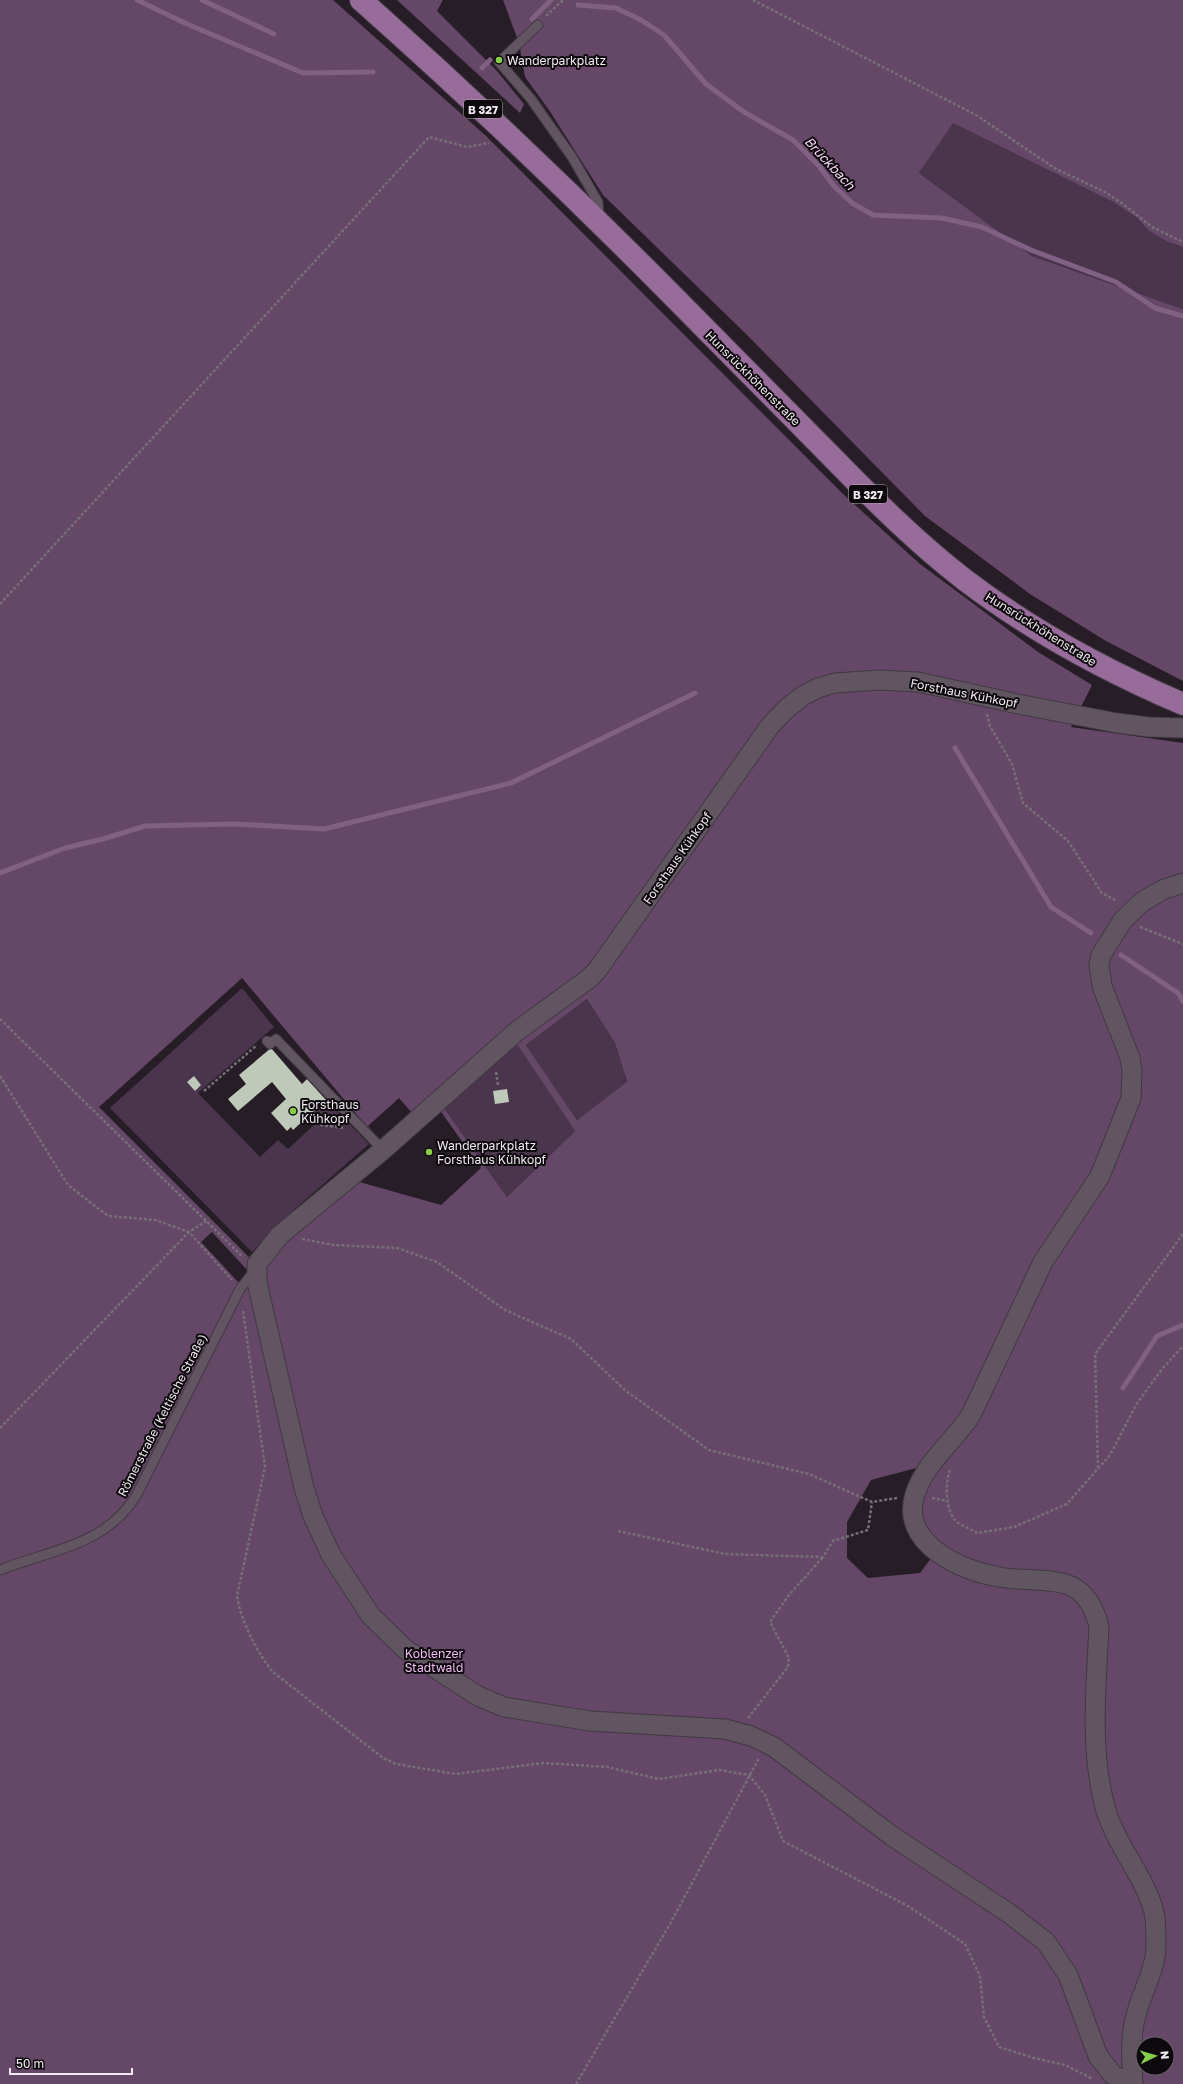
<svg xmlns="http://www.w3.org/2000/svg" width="1183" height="2084" font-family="'Golos Text',sans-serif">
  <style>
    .green { fill: #4a354c }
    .forest { fill: #654767; fill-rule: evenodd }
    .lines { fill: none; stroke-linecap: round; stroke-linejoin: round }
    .stream { stroke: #816183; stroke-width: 5 }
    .building { fill: #bfc9b9 }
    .lane-casing { stroke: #413942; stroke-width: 11 }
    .street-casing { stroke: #413942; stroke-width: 21 }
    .primary-casing { stroke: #413942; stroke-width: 24 }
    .path { stroke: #776f77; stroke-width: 2.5; stroke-dasharray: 3 2; stroke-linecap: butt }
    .lane { stroke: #605560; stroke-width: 9 }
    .street { stroke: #605560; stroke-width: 19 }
    .primary { stroke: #976b9a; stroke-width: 22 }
    .poi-dot { fill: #87cf4a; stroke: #0d090d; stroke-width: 1.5 }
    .labels { text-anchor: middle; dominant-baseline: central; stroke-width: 4; stroke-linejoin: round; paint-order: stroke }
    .shield { fill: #0d090d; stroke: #ada6ad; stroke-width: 1 }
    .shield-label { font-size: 11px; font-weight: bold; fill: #f1eaf1 }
    .poi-label { font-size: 12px; fill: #f1eaf1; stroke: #0d090d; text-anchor: start }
    .street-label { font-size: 12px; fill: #f1eaf1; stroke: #0d090d }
    .park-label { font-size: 12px; fill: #f2bdf6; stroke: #0d090d }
    .water-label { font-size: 13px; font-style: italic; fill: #f8d8fa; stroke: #0d090d }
  </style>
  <rect width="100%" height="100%" fill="#261d27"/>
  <!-- green -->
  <path class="green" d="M952,122l161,80 23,15 13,14 19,11 15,5v62l-151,-53 -113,-83z
    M242,988l32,39 -76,66 62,64 18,-17 10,9 26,-24 -7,-8 19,-17 43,44 -72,63 -45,45 -142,-144z
    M587,999l28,44 12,40 -50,37 -51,-75z
    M516,1043l59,88 -68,66 -63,-89z"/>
  <!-- forest -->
  <path class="forest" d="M0,0h333l152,135 358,359 77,70 118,88 54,33 -21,42 112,16v1341h-1183zM242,978l137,163 -128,118 -152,-152zM587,999l28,44 12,39 -50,38 -51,-75zM516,1043l59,88 -68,66 -63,-89zM399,1098l15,17 -31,28 -15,-17zM439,1109l42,59 -40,37 -85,-24zM212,1232l38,41 -11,10 -38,-41zM920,1467l-10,22 22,68 -12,16 -52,5 -21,-20v-36l24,-42zM1143,2044h24v24h-24z
    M397,0h46l-6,11 60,60 27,33 -4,9z
    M503,0h680v247l-15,-5 -19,-11 -13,-14 -23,-15 -160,-79 -34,50 113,83 151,53v372l-77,-40 -76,-47 -105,-78 -180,-183 -142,-138 -54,-85 -24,-33 -6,-34z"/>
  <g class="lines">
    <!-- stream -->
    <path class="stream" d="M137,0l50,24 116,49 70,-1
      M202,0l72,34
      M578,5l38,3 25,12 23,15 42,49 38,28 49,28 26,26 14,19 19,18 21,12 68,3 41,9 49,23 85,32 39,26 28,8
      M532,19l19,-19
      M482,68l8,-8
      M955,748l96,159 40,26
      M0,873l65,-25 38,-9 42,-13 89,-2 90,5 187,-46 184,-90
      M1121,955l57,38 5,8
      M1123,1388l34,-52 26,-11"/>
  </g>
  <!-- building -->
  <path class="building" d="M271,1048l31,36 5,-5 19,21 -33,30 -2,-3 -4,4 -16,-18 15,-14 -14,-17 -34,29 -10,-12 18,-15 -7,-9z
    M194,1076l7,9 -6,6 -8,-9z
    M507,1089l2,13 -14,2 -2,-13z"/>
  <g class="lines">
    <defs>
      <path id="lane" d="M538,25l-39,37 32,37 41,58 26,45 1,15
        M267,1041l3,3 6,-5 107,111
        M0,1570c50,-20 105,-24 136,-74l104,-207 15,-19"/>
      <path id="street" d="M1132,2084l-19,-9 -15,-19 -30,-81 -22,-33 -36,-28 -118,-78 -118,-89 -23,-11 -26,-7 -135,-8 -86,-14 -26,-11 -73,-47 -34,-33 -40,-61 -18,-39 -9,-28 -47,-206v-18l23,-29 103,-85 134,-119 74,-54 7,-8 172,-243 16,-17 18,-14 14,-7 17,-5 44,-3 39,2 100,22 99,19 32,4 34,1
        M1133,2084c-1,-20 -3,-41 1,-60 4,-23 17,-44 21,-67 2,-13 1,-26 0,-39 -4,-32 -37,-70 -48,-104 -18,-60 -11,-125 -8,-187 -4,-17 -11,-33 -28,-41 -17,-8 -51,-5 -72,-9 -38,-6 -100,-34 -84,-83 10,-31 38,-52 56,-79l72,-153 57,-86 31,-78 1,-27 -2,-13 -28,-72 -3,-21 2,-10 22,-35 19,-18 20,-12 21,-7"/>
      <path id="primary" d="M361,0c107,95 209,192 310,294 54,54 107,109 161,163 42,43 85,86 133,123 67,51 141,91 218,124"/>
    </defs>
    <!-- lane casing -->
    <use href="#lane" class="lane-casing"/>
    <!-- street casing -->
    <use href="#street" class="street-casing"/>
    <!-- primary casing -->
    <use href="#primary" class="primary-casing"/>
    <!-- path -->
    <path class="path" d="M753,0l223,115 80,54 49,23 18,12 29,23 31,15
      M546,16l17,-16
      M0,604l429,-467 38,10 22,-4
      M987,714l3,12 22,38 11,39 45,38 34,52 15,8
      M1140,927l43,17
      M0,1019l243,238
      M496,1072l2,13
      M0,1076l68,109 40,31 47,4 34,12 43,48
      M204,1091l53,-46
      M310,1114l10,11 25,3
      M302,1239l32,6 63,3 40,14 68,48 66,29 55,52 83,59 100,24 63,28 25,-4
      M243,1311l22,156 -28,129c3,23 21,59 36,76l110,86 13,6 60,10 88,-11 63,4 52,12 60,-9 30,5 16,20 18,46 125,65 57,38 15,32 4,41 15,30 35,11 31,7 28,14
      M0,1428l189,-196 17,-11
      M1098,1468l-3,-114 88,-120
      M950,1470c-5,13 -5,38 5,50 4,5 16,9 22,13l37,-6 53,-23 43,-49 26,-50 26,-36 21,-23
      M932,1498l15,3
      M618,1531l107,23 98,3 10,-16 35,-11 4,-28
      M748,1718l40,-51 1,-9 -19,-36 19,-27 34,-38
      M576,2084l94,-160 89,-166"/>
    <!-- lane -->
    <use href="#lane" class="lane"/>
    <!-- street -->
    <use href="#street" class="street"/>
    <!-- primary -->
    <use href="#primary" class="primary"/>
  </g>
  <!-- markers -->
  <g class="poi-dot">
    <circle cx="499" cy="60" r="4"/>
    <circle cx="293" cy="1111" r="4"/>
    <circle cx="429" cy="1152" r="4"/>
  </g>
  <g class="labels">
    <!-- shield labels -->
    <g class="shield">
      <rect x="464" y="100" width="38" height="18" rx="3"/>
      <rect x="849" y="485" width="38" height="18" rx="3"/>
    </g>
    <g class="shield-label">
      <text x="483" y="109">B 327</text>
      <text x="868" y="494">B 327</text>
    </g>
    <!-- poi labels -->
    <g class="poi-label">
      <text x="507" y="60">Wanderparkplatz</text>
      <text x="301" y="1104">Forsthaus<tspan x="301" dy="14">Kühkopf</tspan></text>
      <text x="437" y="1145">Wanderparkplatz<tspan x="437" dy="14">Forsthaus Kühkopf</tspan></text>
    </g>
    <!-- street labels -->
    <g class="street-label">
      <text transform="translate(753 378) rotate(45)">Hunsrückhöhenstraße</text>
      <text transform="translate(1041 629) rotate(32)">Hunsrückhöhenstraße</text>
      <text transform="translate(964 693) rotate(11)">Forsthaus Kühkopf</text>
      <text transform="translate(677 858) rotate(-55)">Forsthaus Kühkopf</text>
      <text transform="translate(162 1415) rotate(-63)">Römerstraße (Keltische Straße)</text>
    </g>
    <!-- park labels -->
    <g class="park-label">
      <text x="434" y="1653">Koblenzer<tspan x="434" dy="14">Stadtwald</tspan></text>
    </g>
    <!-- water labels -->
    <g class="water-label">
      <text transform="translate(830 163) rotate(47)">Brückbach</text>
    </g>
  </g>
  <!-- north arrow -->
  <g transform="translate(1155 2056) rotate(85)"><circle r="19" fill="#0d090d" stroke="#686368"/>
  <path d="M0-3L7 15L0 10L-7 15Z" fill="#87cf4a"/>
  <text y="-6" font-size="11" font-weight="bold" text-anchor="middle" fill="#f1eaf1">N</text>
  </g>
  <!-- scale -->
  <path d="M10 2068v6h122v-6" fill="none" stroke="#f1eaf1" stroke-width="2"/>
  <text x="16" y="2068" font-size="12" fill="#f1eaf1" stroke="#0d090d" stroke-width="3" paint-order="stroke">50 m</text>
</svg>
